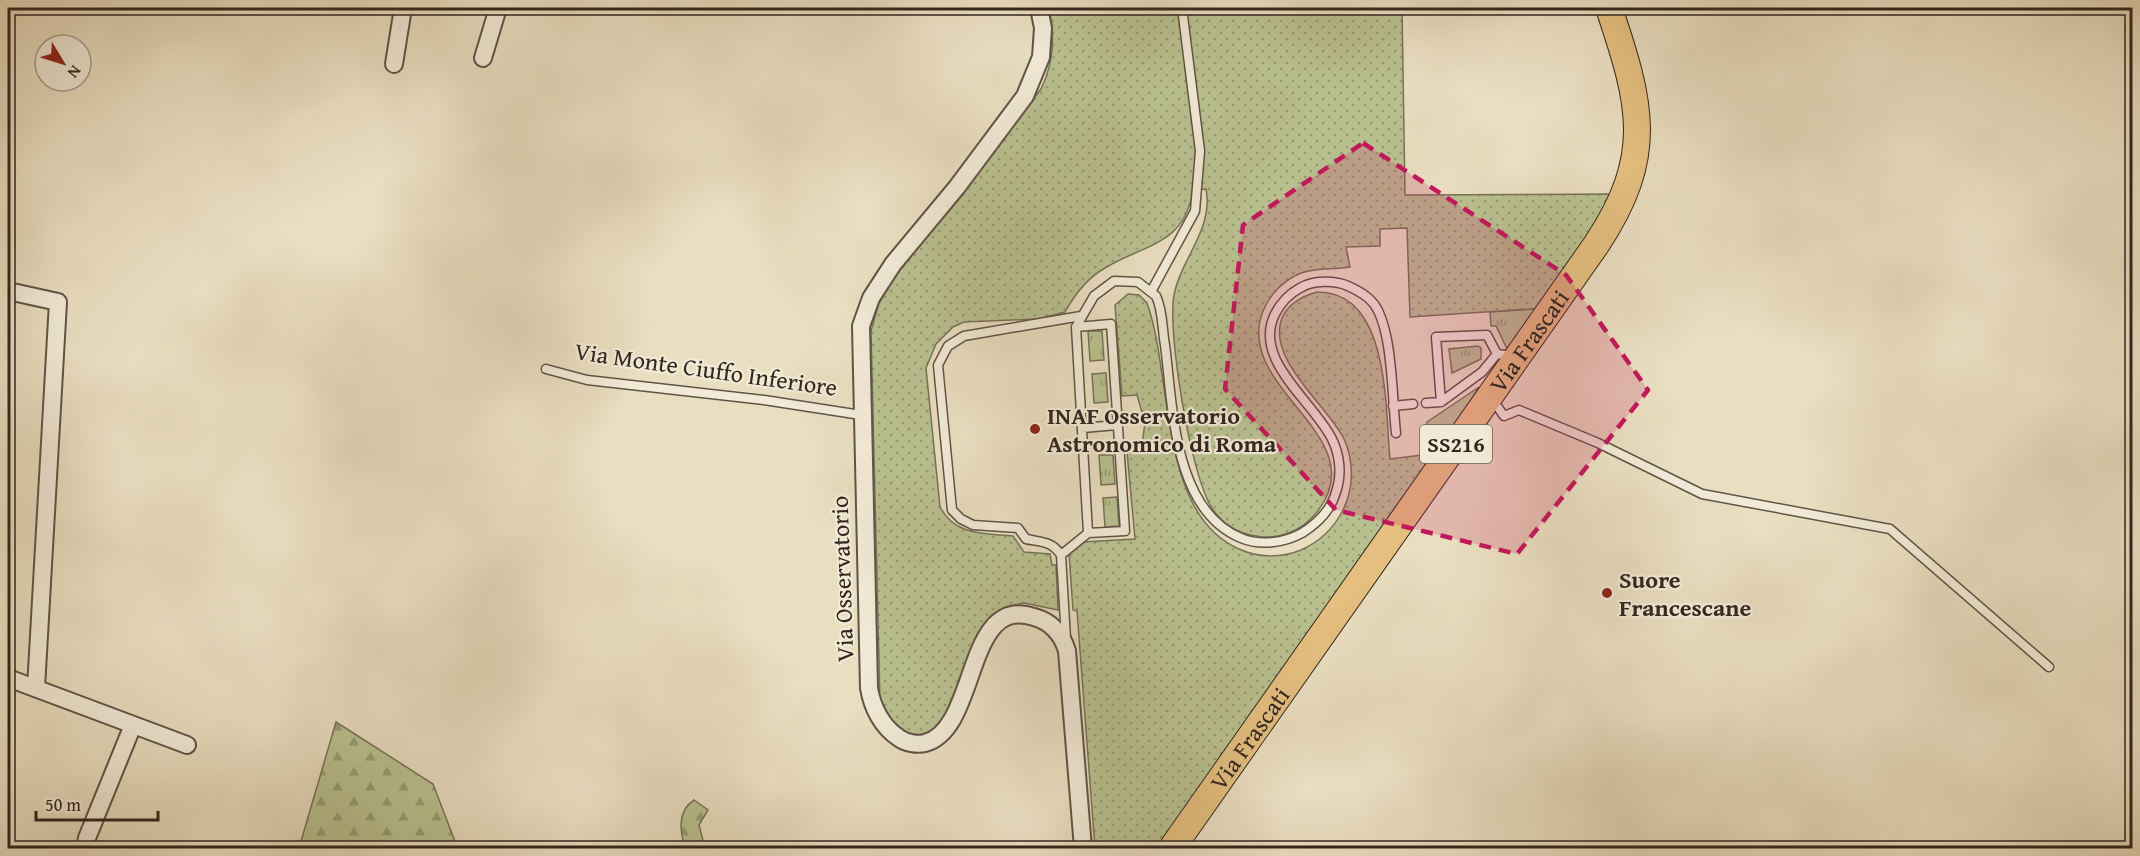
<svg xmlns="http://www.w3.org/2000/svg" width="2140" height="856" font-family="'Gentium Book Plus',serif">
  <style>
    .grass { fill: url(#grass-tufts); stroke: #767358; stroke-width: 1.5 }
    .forest { fill: url(#forest-firs); stroke: #767358; stroke-width: 1.5 }
    .garden { fill: url(#garden-dots); stroke: #767358; stroke-width: 1.5 }
    .lines { fill: none; stroke-linecap: round; stroke-linejoin: round }
    .service-casing { stroke: #605447; stroke-width: 11 }
    .minor-casing { stroke: #605447; stroke-width: 20 }
    .primary-casing { stroke: #33261f; stroke-width: 28 }
    .service { stroke: #f1ead6; stroke-width: 8 }
    .minor { stroke: #f1ead6; stroke-width: 16 }
    .primary { stroke: #e4bf80; stroke-width: 26 }
    .marked { fill: #c2185b; fill-opacity: 0.2; stroke: #c2185b; stroke-width: 4.5; stroke-dasharray: 12 8; stroke-linejoin: round }
    .poi-dot { fill: #8f2418; stroke: #f1ead6; stroke-width: 2 }
    .labels { text-anchor: middle; dominant-baseline: central; stroke-width: 4.5; stroke-linejoin: round; paint-order: stroke }
    .shield { fill: #f1ead6; stroke: #6c6156; stroke-width: 1.5 }
    .shield-label { font-size: 22px; font-weight: bold; fill: #33261f }
    .street-label { font-size: 24px; fill: #33261f; stroke: #f1ead6 }
    .poi-label { font-size: 24px; font-weight: bold; fill: #33261f; stroke: #f1ead6; text-anchor: start }
  </style>
  <defs>
    <pattern id="grass-tufts" width="24" height="20" patternUnits="userSpaceOnUse" patternTransform="scale(1.5)"><rect width="24" height="20" fill="#b9c090"/><path d="M3 7l-1-3M5 7V3M7 7l1-3M15 17l-1-3M17 17v-4M19 17l1-3" fill="none" stroke="#979c75"/></pattern>
    <pattern id="forest-firs" width="22" height="20" patternUnits="userSpaceOnUse" patternTransform="scale(1.5)"><rect width="22" height="20" fill="#b9c090"/><path d="M5 1l3.5 6h-7zM16 11l3.5 6h-7z" fill="#979c75"/></pattern>
    <pattern id="garden-dots" width="8" height="8" patternUnits="userSpaceOnUse" patternTransform="scale(1.5)"><rect width="8" height="8" fill="#b9c090"/><path d="M2 2h.1M6 6h.1" fill="none" stroke="#979c75" stroke-width="1.8" stroke-linecap="round"/></pattern>
  </defs>
  <rect width="100%" height="100%" fill="#e9dec0"/>
  <filter id="stains"><feTurbulence type="fractalNoise" baseFrequency=".00333" numOctaves="4"/><feColorMatrix values="0 0 0 0 .2 0 0 0 0 .09 0 0 0 0 .02 0 0 0 .5 -.17"/></filter>
  <radialGradient id="worn" r=".72"><stop offset=".6" stop-color="#630" stop-opacity="0"/><stop offset="1" stop-color="#630" stop-opacity=".3"/></radialGradient>
  <!-- grass -->
  <path class="grass" d="M1546,308l-39,41 -11,-23h-5l-1,-14z
    M1088,331h14l2,29 -14,1z
    M1478,346l3,2v11l-29,14 -3,-24z
    M1106,373l2,29 -14,1 -2,-29z
    M1479,387l-40,66 -9,1 -3,-32z
    M1099,455h14l2,29 -14,1z
    M1117,497l2,29 -14,1 -2,-29z"/>
  <!-- forest -->
  <path class="forest" d="M336,722l97,62 23,60 16,4h-173z
    M694,800l14,10 -9,15 6,23h-20c-5,-17 -8,-37 9,-48z"/>
  <!-- garden -->
  <path class="garden" d="M1049,8h353l3,187 217,-1 -76,114 -136,9 -3,-89 -27,1v17l-34,1 4,20c-17,3 -33,0 -49,6 -17,7 -31,21 -38,38 -31,78 114,125 54,201 -15,19 -38,28 -61,24 -18,-2 -34,-12 -44,-28 -21,-31 -45,-176 -38,-213 7,-37 40,-66 32,-106l-13,1c-9,56 -47,53 -88,78 -18,10 -30,26 -40,44l-27,7 -74,3 -11,5 -17,17 -10,24 14,139c15,29 44,26 73,29l11,16 26,2 2,11h4l2,45 -34,-7 -19,4 -16,12 -43,105c-39,20 -44,17 -66,-21l-9,-372 8,-28 16,-27 146,-187c13,-27 14,-52 8,-81z
    M1317,292c73,-1 68,116 73,167l49,-6 -280,395h-64l-18,-237 -4,-1 -4,-56 14,-12 52,-3 -8,-87 14,-1 4,-28 -8,-28 -15,1 -7,-91 13,-11 11,1 8,8c26,72 11,211 92,246 19,9 43,9 62,1 18,-8 33,-22 42,-40 11,-22 11,-49 1,-71 -17,-34 -78,-80 -62,-121 7,-15 20,-22 35,-26z"/>
  <g class="lines">
    <defs>
      <path id="service" d="M1152,290l43,-79 5,-60 -18,-143
        M1497,354l-15,18 -41,30 -5,-65 51,-2 10,19 17,2
        M546,369l41,11 177,20 97,15
        M1492,399l12,17 15,-6 79,33 104,51 188,35 159,138
        M1426,403l15,-1
        M1393,406l20,-2
        M1083,428l34,-3
        M1088,533l-12,-206 18,-31 20,-15 24,1 18,14c7,14 6,33 9,49 8,61 8,165 76,193 19,8 43,5 61,-5 16,-10 29,-23 34,-41 6,-17 4,-37 -4,-53 -19,-38 -80,-79 -57,-125 6,-12 14,-20 25,-26 13,-8 35,-8 48,-2 9,4 20,10 26,18 19,26 18,95 22,129
        M1061,555l27,-22 37,-2 -14,-207 -35,3
        M1066,639l-5,-84c-9,-14 -20,-13 -35,-16l-8,-11 -45,-3 -12,-6 -9,-9 -14,-145 10,-19 16,-10 117,-20"/>
      <path id="minor" d="M1039,8l4,20 -2,29 -16,39 -68,91 -64,77 -22,34 -10,28 8,362c3,19 13,39 30,50 7,5 18,7 26,5 54,-14 39,-149 109,-126 18,5 28,17 33,34l16,197
        M483,58l15,-50
        M394,64l9,-56
        M8,291l50,11 -22,386
        M8,678l179,67
        M85,848l2,-10 46,-113"/>
      <g id="primary">
        <path id="s1" d="M1172,848l424,-603c60,-90 45,-141 13,-237"/>
      </g>
    </defs>
    <!-- service casing -->
    <use href="#service" class="service-casing"/>
    <!-- minor casing -->
    <use href="#minor" class="minor-casing"/>
    <!-- primary casing -->
    <use href="#primary" class="primary-casing"/>
    <!-- service -->
    <use href="#service" class="service"/>
    <!-- minor -->
    <use href="#minor" class="minor"/>
    <!-- primary -->
    <use href="#primary" class="primary"/>
  </g>
  <!-- marked area -->
  <path class="marked" d="M1363,143l203,132 82,115 -131,164 -181,-44 -111,-121 18,-164z"/>
  <!-- markers -->
  <g class="poi-dot">
    <circle cx="1035" cy="429" r="6"/>
    <circle cx="1607" cy="593" r="6"/>
  </g>
  <g class="labels">
    <!-- shield labels -->
    <rect class="shield" x="1420" y="425" width="72" height="38" rx="4.5"/>
    <g class="shield-label">
      <text x="1456" y="444">SS216</text>
    </g>
    <!-- street labels -->
    <g class="street-label">
      <text stroke="none"><textPath href="#s1" startOffset="620">Via Frascati</textPath></text>
      <text transform="translate(706 369) rotate(8)">Via Monte Ciuffo Inferiore</text>
      <text transform="translate(842 579) rotate(-92)">Via Osservatorio</text>
      <text stroke="none"><textPath href="#s1" startOffset="134">Via Frascati</textPath></text>
    </g>
    <!-- poi labels -->
    <g class="poi-label">
      <text x="1047" y="415">INAF Osservatorio<tspan x="1047" dy="28">Astronomico di Roma</tspan></text>
      <text x="1619" y="579">Suore<tspan x="1619" dy="28">Francescane</tspan></text>
    </g>
  </g>
  <!-- margin -->
  <rect width="2140" height="856" fill="none" stroke="#e9dec0" stroke-width="30"/>
  <rect x="9" y="9" width="2122" height="838" fill="none" stroke="#33261f" stroke-width="3"/>
  <rect x="15" y="15" width="2110" height="826" fill="none" stroke="#33261f" stroke-width="1.5"/>
  <!-- north arrow -->
  <g transform="translate(63 63) rotate(128)"><circle r="28" fill="#f1ead6" stroke="#a59c8d" stroke-width="1.5"/>
  <path d="M0-4.5L10 22L0 15L-10 22Z" fill="#8f2418"/>
  <text y="-9" font-size="16" font-weight="bold" text-anchor="middle" fill="#33261f">N</text>
  </g>
  <!-- scale -->
  <path d="M36 811v9h122v-9" fill="none" stroke="#33261f" stroke-width="3"/>
  <text x="45" y="811" font-size="18" fill="#33261f" stroke="#f1ead6" stroke-width="4.5" paint-order="stroke">50 m</text>
  <rect width="100%" height="100%" filter="url(#stains)"/>
  <rect width="100%" height="100%" fill="url(#worn)"/>
</svg>
